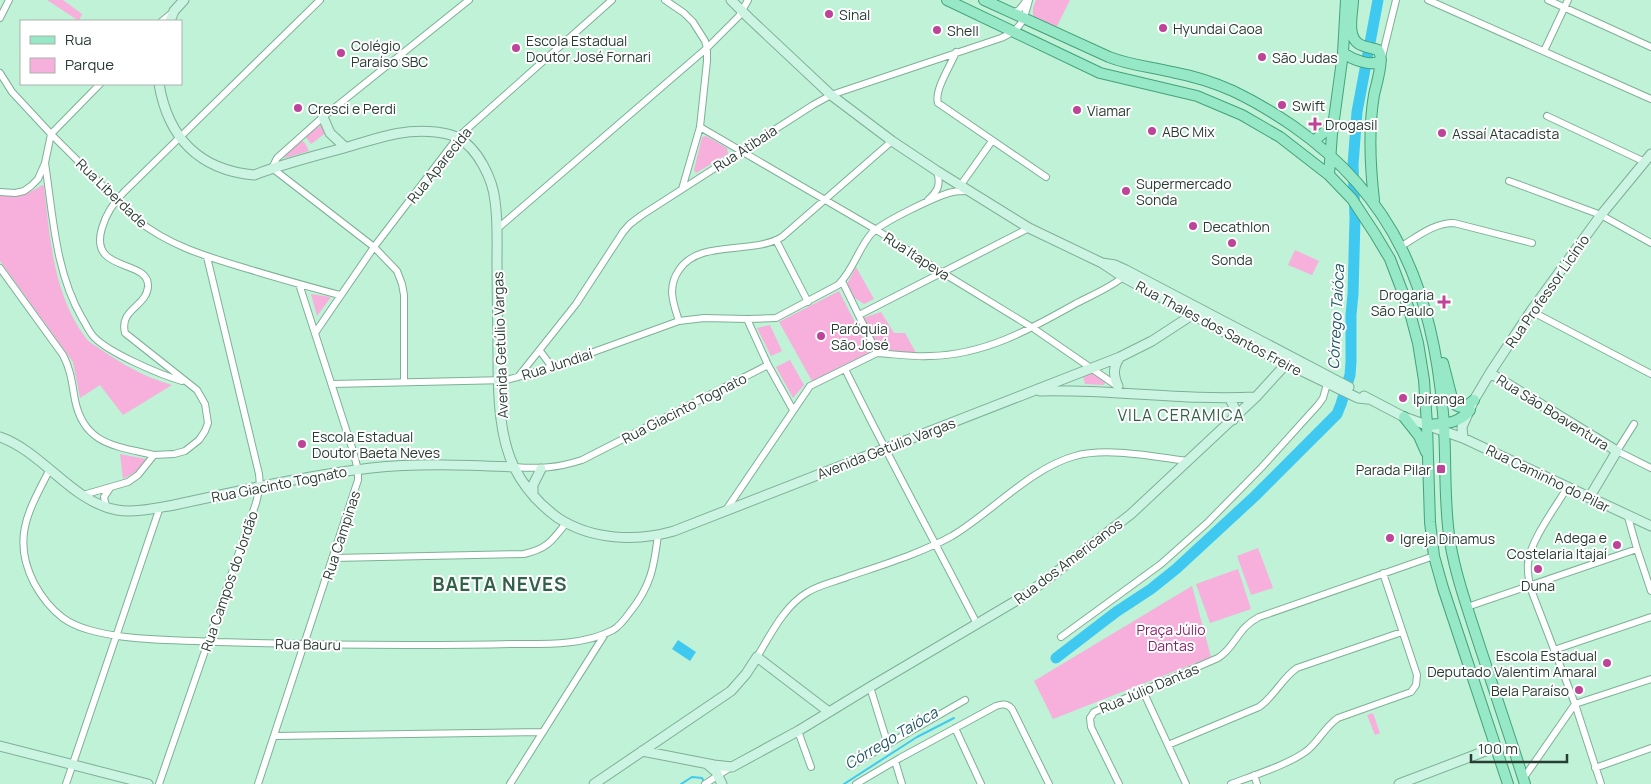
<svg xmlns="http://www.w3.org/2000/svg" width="1651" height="784" font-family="Manrope,sans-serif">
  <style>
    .green { fill: #f7afdb }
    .water { fill: #40c9f0 }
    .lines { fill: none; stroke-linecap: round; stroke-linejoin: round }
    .stream { stroke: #40c9f0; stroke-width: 2 }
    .river { stroke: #40c9f0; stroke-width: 11 }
    .street-casing { stroke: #7fb097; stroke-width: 8 }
    .secondary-casing { stroke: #7fb097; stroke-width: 11 }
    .primary-casing { stroke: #44a27a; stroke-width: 12 }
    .street { stroke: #fff; stroke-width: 6 }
    .secondary { stroke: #cbf4e2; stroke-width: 9 }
    .primary { stroke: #97e8c6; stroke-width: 10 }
    .poi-dot { fill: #bd4498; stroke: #fff; stroke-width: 2 }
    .labels { text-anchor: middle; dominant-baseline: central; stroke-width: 4; stroke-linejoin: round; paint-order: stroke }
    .poi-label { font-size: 14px; fill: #293d33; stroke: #fff; text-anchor: start }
    .street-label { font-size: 14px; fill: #293d33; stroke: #fff }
    .park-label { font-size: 14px; fill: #89236b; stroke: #fff }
    .water-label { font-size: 15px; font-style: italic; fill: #1f5667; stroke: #fff }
    .quarter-label { font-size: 16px; letter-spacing: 1px; fill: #32614a; stroke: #fff }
    .district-label { font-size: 19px; font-weight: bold; letter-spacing: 1px; fill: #32614a; stroke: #fff }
  </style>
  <rect width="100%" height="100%" fill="#bff2d7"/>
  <!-- green -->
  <path class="green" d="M47,0h16l19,14 -3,7z
    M1036,0h34l-14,28 -19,-8 -4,-4v-8z
    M321,125l6,7 -16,12 -6,-8z
    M706,136l21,12 1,6 -32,19 -2,-3 8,-33z
    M302,141l3,2 4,8 -24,7 -1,-2z
    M42,185l2,1c6,52 9,107 41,151 3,5 10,8 15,12 22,15 46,29 72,36l-49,30 -23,-30 -20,13 -7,-36 -73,-101v-66c16,2 28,0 42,-10z
    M1295,250l24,11 -7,14 -24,-10z
    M856,267l18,32 -10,5 -12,-8 -6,-10z
    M839,291l31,61 -58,29 -33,-59z
    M311,294l20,3 -14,19z
    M881,312l13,21h11l11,20 -37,-3 -16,-32z
    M770,325l12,26 -11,5 -14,-28z
    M790,360l14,25 -11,13 -17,-31z
    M1089,372l5,1 12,9 -3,3 -18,-1 -2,-8z
    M120,454l26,5 -10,13 -13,7z
    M1258,548l15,40 -22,7 -14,-39z
    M1238,569l13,40 -41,14 -14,-39z
    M1192,586l19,71 -158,62 -19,-38z
    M1373,713l7,20 -5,2 -8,-20z"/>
  <!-- water -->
  <path class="water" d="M678,640l18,12 -6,9 -18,-12z"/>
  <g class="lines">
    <!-- stream -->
    <path class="stream" d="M681,784l11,-7 10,1 2,4
      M844,784l73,-47 37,-19"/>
    <!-- river -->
    <path class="river" d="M1056,658l60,-46 35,-23 25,-20 79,-73 82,-82 4,-10 9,-29 1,-13v-47l2,-21 2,-76 -2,-53 4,-53 21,-112"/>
    <defs>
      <path id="street" d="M665,0l19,13 9,9 12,19 2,7v13l-7,66 -18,62
        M1428,0l223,99
        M1548,0l103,47
        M1012,13l7,-3 8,-10
        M0,18l9,-18
        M162,21l11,-9
        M1544,51l24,-51
        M956,52c-5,13 -22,38 -18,51l108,74
        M1382,57l14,-57
        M0,73l12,19 39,42 85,85c33,27 72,38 112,50 30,9 61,18 92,26
        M1547,116l98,46
        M700,127l175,102 68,44 90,55 84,58
        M45,163c8,52 10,108 37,155 4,6 7,14 12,19 15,16 67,38 88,44
        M1509,181l92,34 50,28
        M960,186l32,-45
        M0,192l15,1 9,-2 7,-5 7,-7 7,-16 6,-29 49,-50
        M928,200c10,-9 13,-15 9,-29
        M497,229l210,-181 32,-32 9,-16
        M776,240l32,62
        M1400,247c17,-10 33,-24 54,-24l78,20
        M0,268l63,87c8,15 9,29 12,45 9,45 41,46 79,55
        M842,281l35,72
        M1531,311l120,63
        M859,315l170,-87
        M747,319l21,46 25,45
        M679,321c-6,-18 -12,-34 0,-51 20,-31 73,-15 103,-33l110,-96
        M315,333l59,-86 84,-110 154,-137
        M540,351l12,16
        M877,353c17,1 35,4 53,3 54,-1 99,-26 145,-52 13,-7 39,-18 49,-28
        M845,369c42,86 88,169 132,255
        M518,377l58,-73 47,-72 7,-8 12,-9 171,-110 18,-10 170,-57c21,-9 23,-18 28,-38
        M404,382v-87l-2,-11 -5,-13 -23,-24 -102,-79 5,-10 46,-41 146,-117
        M332,384l175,-4 45,-13 127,-46 25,-3 43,1 29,-1 62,-33c15,-14 20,-36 33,-51 9,-11 67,-39 82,-42 5,-1 10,-1 15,-1
        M1634,424l-17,27 34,17
        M514,467c26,2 43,1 68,-7l186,-95
        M50,469c-21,41 -39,69 -16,114 7,13 17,26 29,35 15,11 37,15 55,18 33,5 67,4 100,6 63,2 125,3 188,3 35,0 70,0 104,-1 33,0 73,2 103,-14 7,-4 12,-11 17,-18 21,-26 24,-45 28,-77
        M1567,488c-12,20 -37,53 -39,75 -1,8 1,16 2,24l45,117 26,80
        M83,495l45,-13 10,-7 16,-20 20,-1 11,-3 14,-11 6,-9 3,-8 -3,-19 -8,-14 -72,-57c-6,-24 21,-26 23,-46 2,-29 -60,-13 -46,-59 4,-14 11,-25 22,-36l196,-192
        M106,507l-2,-10 6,-9
        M726,510l84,-124 67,-33
        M1628,517l9,32 14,42
        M333,558l191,-4c23,-5 28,-13 42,-31
        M1467,607l170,-58
        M1061,637l100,-73 46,-41 55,-56 56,-62 5,-7 4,-14
        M1554,650l97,-33
        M757,657c14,-23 27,-51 51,-65 11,-7 26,-10 39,-15 35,-12 72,-23 105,-41 40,-24 79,-68 123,-80 32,-9 80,1 113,5
        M870,687l18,58
        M1143,691l43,93
        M955,728l26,56
        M798,731l13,36
        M274,736l269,-4
        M1168,745l91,-38c15,-10 23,-29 38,-39l105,-36
        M895,761l7,23
        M850,766l115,-66
        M1595,768l56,-20
        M1254,775l3,9
        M1523,779l52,-75 76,-25
        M66,784l94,-277
        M159,784l97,-281 4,-17 -1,-12 -52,-217
        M258,784l100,-304v-10l-5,-19 -54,-167
        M510,784l95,-150
        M705,784l26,-17
        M856,784l44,-26 96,-52c6,-2 11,-3 16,3l37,75
        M1119,784l-28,-57 -1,-9 4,-6 124,-54c18,-11 19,-30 41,-41l175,-61
        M1231,784c21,-8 62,-21 78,-35 11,-10 17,-23 29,-31l73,-26 5,-7 1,-10 -34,-102"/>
      <path id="secondary" d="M731,0l18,18 82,77 61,46 45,30 92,57 73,35 21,14 127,69 108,52 9,1
        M170,21l4,-10 10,-11
        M159,84c9,53 40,86 95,91 29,-11 60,-19 90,-27 32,-9 58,-20 92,-16 7,1 16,2 22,6 20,10 35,42 37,63 3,20 2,40 2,60 0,33 1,66 1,98 0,35 1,77 16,108 10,20 26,38 44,51 34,22 78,24 116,13l446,-174 32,-16 40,-26 17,-1
        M323,117l7,16 15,14
        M1102,263l13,2 11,5 223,117
        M1490,373l127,78 -28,47
        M1118,386c-5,-11 -5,-19 2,-29
        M1040,391c72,-2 144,10 216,6
        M1364,396l40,21 59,21 188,88
        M1230,399l5,10 -2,11
        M0,437c43,15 72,65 117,73 18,3 39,-2 57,-5 29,-6 59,-13 88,-19 36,-7 72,-14 109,-18 47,-5 95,-3 143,-1
        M1463,438l-1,-11 12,-27 16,-27 41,-62 70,-96 50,-61
        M533,494v-9l8,-16
        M0,746l148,38
        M642,751l72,14 18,2 66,-36 72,-44 149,-88 26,-18 86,-67 125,-117 30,-33 4,-8
        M707,764l9,8 6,12
        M594,784l137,-93 15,-17 11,-17 72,55
        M1399,784l97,-37"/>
      <path id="primary" d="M947,0l153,73 97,23 45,19 38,22 49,38 23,24 23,35 15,25 19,50 9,34 6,37 3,45 3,97 4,34 9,32 65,196
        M984,0l125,57c20,8 42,10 63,15 21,4 41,10 61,19 21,10 41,22 60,35 102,71 140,166 150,287 4,43 0,86 7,129 6,35 18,68 29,102 15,46 31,93 46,140
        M1353,0c0,12 -7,36 6,44 5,3 13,4 19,6 7,8 -2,35 -4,45 -6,35 -4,70 0,105
        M1343,53c9,6 29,15 38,7
        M1314,141l14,-12 5,-8
        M1329,175l3,-41 11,-81 3,-53
        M1443,363l10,39c7,9 14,4 21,-2
        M1404,417l15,19 7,16
        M1427,425c18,-2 30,0 43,-15"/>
    </defs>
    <!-- street casing -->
    <use href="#street" class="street-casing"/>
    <!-- secondary casing -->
    <use href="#secondary" class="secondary-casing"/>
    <!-- primary casing -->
    <use href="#primary" class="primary-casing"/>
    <!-- street -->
    <use href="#street" class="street"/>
    <!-- secondary -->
    <use href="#secondary" class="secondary"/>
    <!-- primary -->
    <use href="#primary" class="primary"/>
  </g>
  <!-- markers -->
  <g class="poi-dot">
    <circle cx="829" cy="14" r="5"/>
    <circle cx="1163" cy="28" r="5"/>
    <circle cx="937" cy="30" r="5"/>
    <circle cx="516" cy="48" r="5"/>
    <circle cx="341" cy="53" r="5"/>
    <circle cx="1262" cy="57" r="5"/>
    <circle cx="1282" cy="105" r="5"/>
    <circle cx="298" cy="108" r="5"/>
    <circle cx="1077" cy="110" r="5"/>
    <path d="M1312.5 116.5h5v5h5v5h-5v5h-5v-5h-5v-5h5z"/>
    <circle cx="1152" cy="131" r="5"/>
    <circle cx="1442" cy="133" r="5"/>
    <circle cx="1126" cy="191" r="5"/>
    <circle cx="1193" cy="226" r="5"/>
    <circle cx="1232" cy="243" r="5"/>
    <path d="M1441.5 294.5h5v5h5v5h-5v5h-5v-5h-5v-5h5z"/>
    <circle cx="821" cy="336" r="5"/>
    <circle cx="1403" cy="398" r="5"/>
    <circle cx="302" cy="444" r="5"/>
    <rect x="1436" y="464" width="10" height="10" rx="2.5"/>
    <circle cx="1390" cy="538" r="5"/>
    <circle cx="1617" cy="545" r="5"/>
    <circle cx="1538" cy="569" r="5"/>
    <circle cx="1607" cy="663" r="5"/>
    <circle cx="1579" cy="690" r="5"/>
  </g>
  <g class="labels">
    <!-- poi labels -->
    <g class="poi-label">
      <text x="839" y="14">Sinal</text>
      <text x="1173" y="28">Hyundai Caoa</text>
      <text x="947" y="30">Shell</text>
      <text x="526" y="40">Escola Estadual<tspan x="526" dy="16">Doutor José Fornari</tspan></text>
      <text x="351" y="45">Colégio<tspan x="351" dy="16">Paraíso SBC</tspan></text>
      <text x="1272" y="57">São Judas</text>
      <text x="1292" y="105">Swift</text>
      <text x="308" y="108">Cresci e Perdi</text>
      <text x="1087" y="110">Viamar</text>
      <text x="1325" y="124">Drogasil</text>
      <text x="1162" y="131">ABC Mix</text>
      <text x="1452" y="133">Assaí Atacadista</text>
      <text x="1136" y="183">Supermercado<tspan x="1136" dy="16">Sonda</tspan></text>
      <text x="1203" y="226">Decathlon</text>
      <text x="1232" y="259" text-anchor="middle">Sonda</text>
      <text x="1434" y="294" text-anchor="end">Drogaria<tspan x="1434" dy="16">São Paulo</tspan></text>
      <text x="831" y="328">Paróquia<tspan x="831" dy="16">São José</tspan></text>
      <text x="1413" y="398">Ipiranga</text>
      <text x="312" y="436">Escola Estadual<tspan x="312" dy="16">Doutor Baeta Neves</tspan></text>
      <text x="1431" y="469" text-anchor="end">Parada Pilar</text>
      <text x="1607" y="537" text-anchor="end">Adega e<tspan x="1607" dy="16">Costelaria Itajaí</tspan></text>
      <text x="1400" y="538">Igreja Dinamus</text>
      <text x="1538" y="585" text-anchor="middle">Duna</text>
      <text x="1597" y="655" text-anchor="end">Escola Estadual<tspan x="1597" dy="16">Deputado Valentim Amaral</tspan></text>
      <text x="1569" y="690" text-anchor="end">Bela Paraíso</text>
    </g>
    <!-- street labels -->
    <g class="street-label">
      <text transform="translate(745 148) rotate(-33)">Rua Atibaia</text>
      <text transform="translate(439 165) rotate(-51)">Rua Aparecida</text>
      <text transform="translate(112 193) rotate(44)">Rua Liberdade</text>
      <text transform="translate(917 256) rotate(33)">Rua Itapeva</text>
      <text transform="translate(1547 291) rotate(-55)">Rua Professor Licínio</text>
      <text transform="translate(1219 328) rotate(28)">Rua Thales dos Santos Freire</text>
      <text transform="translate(500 345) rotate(-92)">Avenida Getúlio Vargas</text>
      <text transform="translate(557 364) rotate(-18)">Rua Jundiaí</text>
      <text transform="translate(684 408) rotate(-27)">Rua Giacinto Tognato</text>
      <text transform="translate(1553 412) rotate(32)">Rua São Boaventura</text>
      <text transform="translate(886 448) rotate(-21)">Avenida Getúlio Vargas</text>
      <text transform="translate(1548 478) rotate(26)">Rua Caminho do Pilar</text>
      <text transform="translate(279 484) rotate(-11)">Rua Giacinto Tognato</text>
      <text transform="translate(341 535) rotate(-72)">Rua Campinas</text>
      <text transform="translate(1068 561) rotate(-37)">Rua dos Americanos</text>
      <text transform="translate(229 581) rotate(-71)">Rua Campos do Jordão</text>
      <text transform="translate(308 644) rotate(1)">Rua Bauru</text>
      <text transform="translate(1149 688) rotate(-23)">Rua Júlio Dantas</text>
    </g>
    <!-- park labels -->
    <g class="park-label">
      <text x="1171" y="629">Praça Júlio<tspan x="1171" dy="16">Dantas</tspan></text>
    </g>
    <!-- water labels -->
    <g class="water-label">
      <text transform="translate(1336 317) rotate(-87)">Córrego Taióca</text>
      <text transform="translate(891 738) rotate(-31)">Córrego Taióca</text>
    </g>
    <!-- quarter labels -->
    <g class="quarter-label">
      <text x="1181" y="415">VILA CERAMICA</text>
    </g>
    <!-- district labels -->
    <g class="district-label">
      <text x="500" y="584">BAETA NEVES</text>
    </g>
  </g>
  <!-- legend -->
  <rect x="20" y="20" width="162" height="65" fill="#ffffff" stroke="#a9b1ad"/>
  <rect x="30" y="36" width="25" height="8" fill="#97e8c6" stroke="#a9b1ad"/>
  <text x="65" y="45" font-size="15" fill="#293d33">Rua</text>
  <rect x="30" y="58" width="25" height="15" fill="#f7afdb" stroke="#a9b1ad"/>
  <text x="65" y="70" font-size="15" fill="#293d33">Parque</text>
  <!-- scale -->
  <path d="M1471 754v8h96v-8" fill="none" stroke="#293d33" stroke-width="2.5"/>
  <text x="1478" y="754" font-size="15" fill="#293d33" stroke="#ffffff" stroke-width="4" paint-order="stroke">100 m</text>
</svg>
